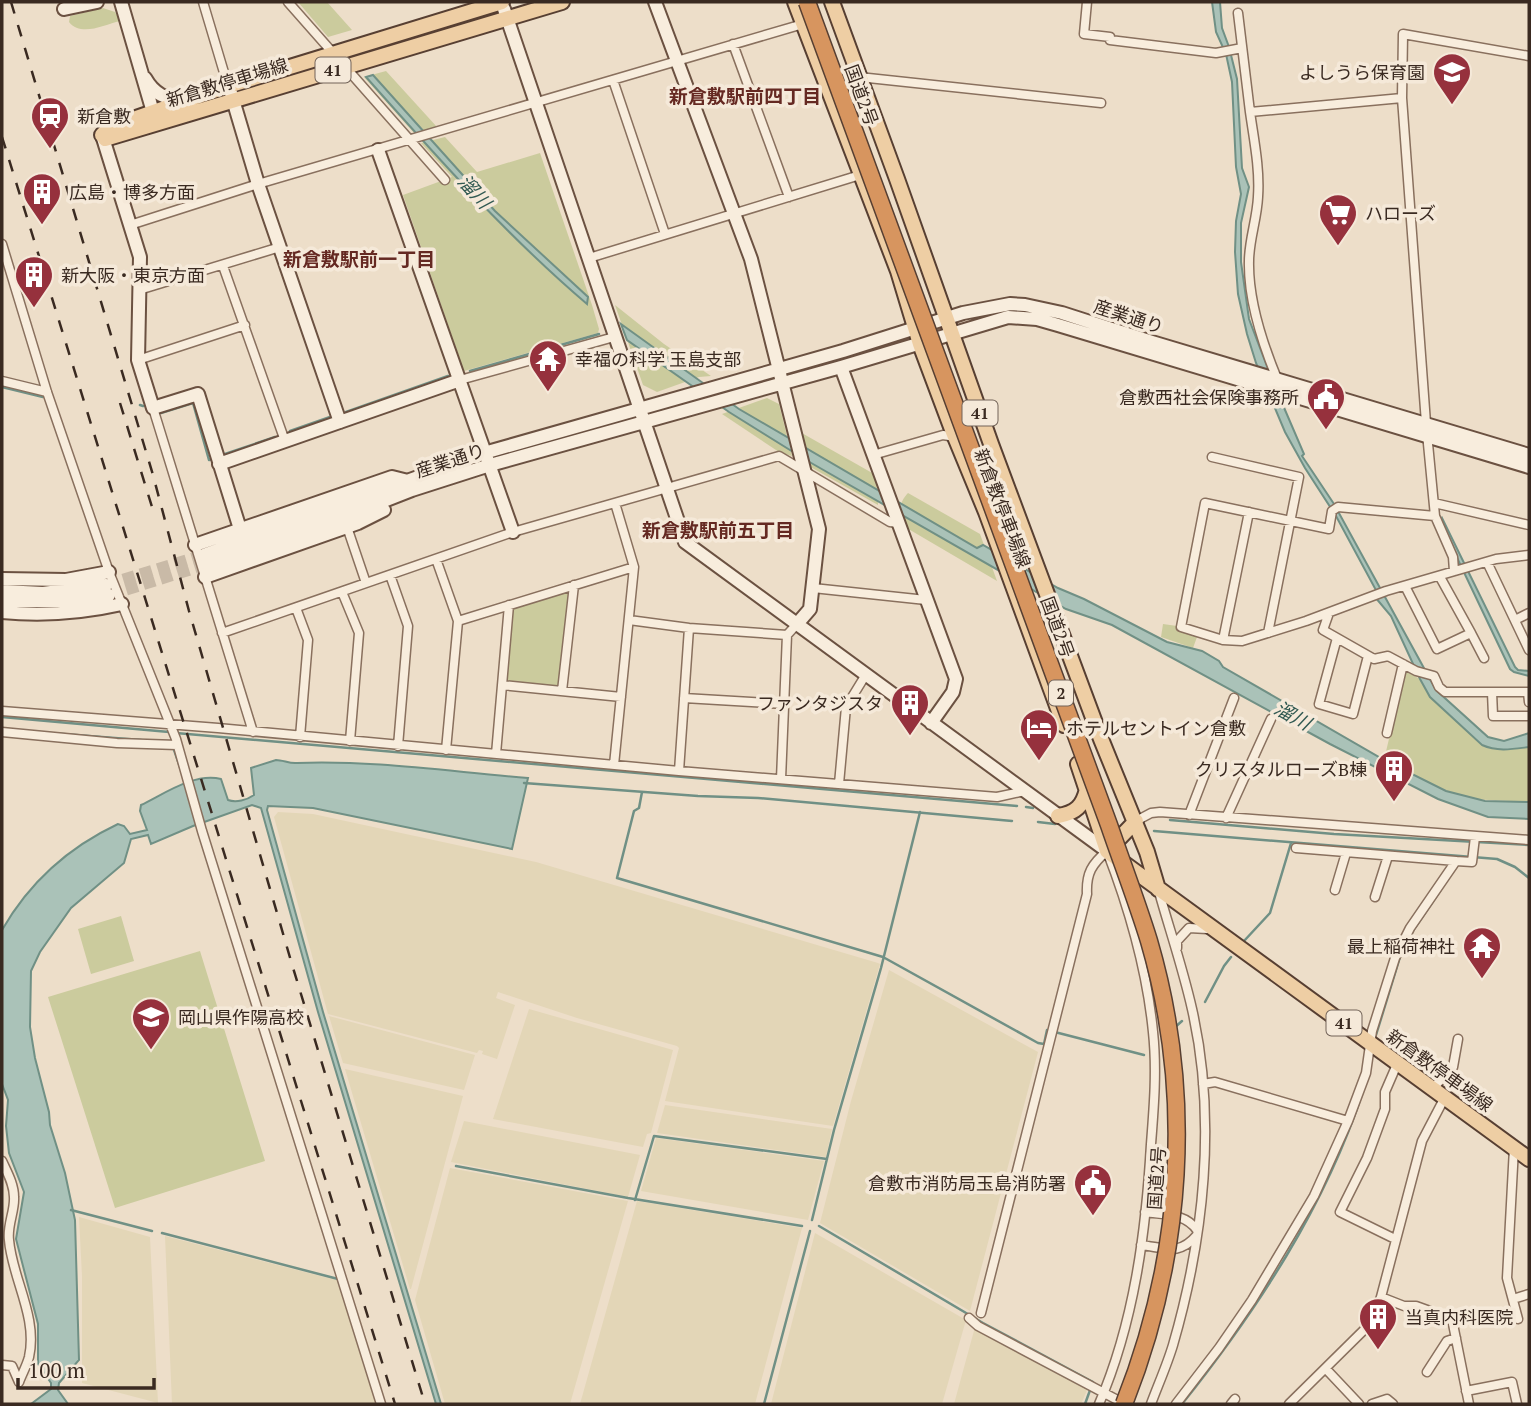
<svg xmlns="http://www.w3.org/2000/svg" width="1531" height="1406" font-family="'PT Serif','Noto Sans JP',serif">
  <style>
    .farmland { fill: #e3d6b7 }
    .green { fill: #cbcb9d }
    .water { fill: #aac2b8; stroke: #709085; stroke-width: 2 }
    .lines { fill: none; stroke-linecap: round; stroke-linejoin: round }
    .stream { stroke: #709085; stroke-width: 2.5 }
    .secondary-tunnel { stroke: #c9baa7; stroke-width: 12; stroke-dasharray: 12 6; stroke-linecap: butt }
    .street-casing { stroke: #89705e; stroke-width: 11 }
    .secondary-casing { stroke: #6b5141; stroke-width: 16 }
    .primary-casing { stroke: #573f32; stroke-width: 18 }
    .street { stroke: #f8eddd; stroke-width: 8 }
    .secondary { stroke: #f8eddd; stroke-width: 12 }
    .primary { stroke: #eecea4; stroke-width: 14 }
    .rail { stroke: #3a2a21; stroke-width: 2.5; stroke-dasharray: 12 12; stroke-linecap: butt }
    .highway-bridge-casing { stroke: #573f32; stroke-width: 19; stroke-linecap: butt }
    .highway-bridge { stroke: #d7955f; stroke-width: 16 }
    .labels { text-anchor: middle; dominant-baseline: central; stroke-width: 7; stroke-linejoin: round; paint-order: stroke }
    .shield { fill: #f5e9d9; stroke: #726358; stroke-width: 2 }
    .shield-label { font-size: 16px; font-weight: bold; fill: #3a2a21 }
    .poi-label { font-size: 18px; fill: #3a2a21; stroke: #f5e9d9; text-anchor: start }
    .street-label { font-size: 18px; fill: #3a2a21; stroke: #f5e9d9 }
    .neighbourhood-label { font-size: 19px; font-weight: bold; fill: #652922; stroke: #f5e9d9 }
    .water-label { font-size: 19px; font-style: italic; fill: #315952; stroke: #f5e9d9 }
  </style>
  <rect width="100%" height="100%" fill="#eddec9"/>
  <!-- farmland -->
  <path class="farmland" d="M278,812l35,2 223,48 342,101 2,1 -47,162 -168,-25 14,-53 -2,-2 -100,-28 -79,-26 -2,6 19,7 -18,54 -15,-5 1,-3 -4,-1 -2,3 -149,-39 -54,-197z
    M889,970l149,82 -68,259 -150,-88 31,-122z
    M529,1009l144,41 -22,83 -4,1 -4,13 -150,-28z
    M329,1016l146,39 -11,35 -121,-27z
    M345,1069l118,27 -52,193h-1z
    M665,1105l167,24 -6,28 -169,-24z
    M464,1121l176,34 -12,42 -177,-35z
    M656,1138l168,23 -16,59 -167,-29z
    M450,1168l178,33 -58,203h-125l-30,-104z
    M637,1201l165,27 -47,176h-175z
    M79,1217l71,20 8,166 -76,-20v-107z
    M815,1233l151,87 -24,84h-171z
    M165,1236l175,45 38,123h-206z
    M975,1327l113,61 -7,16h-127z"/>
  <!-- green -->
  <path class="green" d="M298,2h29l25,28 -24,7z
    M103,8l12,4 5,9c-16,4 -39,16 -51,1l1,-6z
    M386,71l51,56 -23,6 -50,-56z
    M445,137l32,35 63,-19 52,152 7,24 -1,4 -134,38 -61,-176 49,-18 -31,-34z
    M615,305l49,39 47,32 -12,1 -42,15 -14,-7z
    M767,398l12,6 13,52 -13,-4 -57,-38z
    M800,432l74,42 4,19v12l-71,-40z
    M908,493l72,41 17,47 -92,-54c1,-15 -11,-19 3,-34z
    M571,590l-12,99 -55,-6 7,-75z
    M1163,624l14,2v4l20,7 -4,11 -32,-11z
    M1405,671l15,8 10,18 52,48 22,5 25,-3v55l-61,-3 -22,-8 -62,-31z
    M121,916l13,45 -43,13 -13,-45z
    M200,951l65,210 -150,47 -67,-211z"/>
  <!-- water -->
  <path class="water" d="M1212,2h8l2,26 7,19 8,32 5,89 7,19 -8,36v39l8,57 24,63 31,72 -2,2 32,48 102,186 52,47 16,4 25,-8v14c-16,2 -31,5 -47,-2l-52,-48 -10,-18 -29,-63 -16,-19 2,-5 -41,-76 -31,-48 -20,-36 -29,-69 -9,-29 -9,-40 -3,-42 1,-31 5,-27 -5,-27 -4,-85 -6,-28 -10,-22z
    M373,75l122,136 93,86 -1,7c-81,-69 -151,-148 -221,-227z
    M621,324l118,85 238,139 6,-3 75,43 26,11 83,43 35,9 17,10 4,6 163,94 60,30 39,10 44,1v17l-41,-2 -50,-18 -108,-55 -218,-119 -46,-16 -260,-149 -77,-48 -102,-72z
    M1442,518l73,149 3,3 11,1v5l-15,-4 -4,-3 -70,-147z
    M276,760c7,0 14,4 21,3 77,-3 155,9 231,15l-16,71 -199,-41 -45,-2 -1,4 56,202 118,392h-5l-118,-392 -57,-204 -9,-3 -59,21 -42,18 -3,-9 -17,4 -7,24 -53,45 -31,44 -9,19 -1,56 5,31 14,54 1,13 15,48 10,47 4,140 -20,23 -1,7 10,14h-37l20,-15v-6l-13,-19v-40l-22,-85 8,-47 -15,-39 -3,-27 2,-26 -6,-16v-154c27,-47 67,-83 116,-106l6,2 6,8 17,-4 -7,-19 1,-6c23,-11 54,-33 80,-26l7,21c8,3 19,0 26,-5l-3,-27z"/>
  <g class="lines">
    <!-- stream -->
    <path class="stream" d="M470,371l129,-37
      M2,387l41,10
      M140,405l3,1
      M346,412l102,-36
      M161,413l32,-10 16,57 3,-1
      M290,431l40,-14
      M225,454l50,-17
      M2,717l167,15
      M50,733l91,7
      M176,733l841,73
      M173,747l7,20
      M524,783l174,13 60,2 254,23
      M642,792l-3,16 -5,3 -17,67 266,79 155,86 6,1 3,-14 97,25
      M1026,807l7,1
      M1170,820l164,14 195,11
      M1038,822l17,2
      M1154,831l343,28 18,8 14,11
      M1412,932l28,-41
      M1244,941l26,-28 21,-70
      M1205,1002l19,-36 7,-9
      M1173,1029l9,-8
      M1376,1035l24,-78
      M456,1166l172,32 174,28
      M635,1200l19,-64 173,23
      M71,1210l81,21
      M812,1220l22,-90 47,-162 39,-156
      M819,1226l164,97 110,59 -8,22
      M162,1233l176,46
      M764,1404l46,-173
      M1182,1404c75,-94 143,-197 181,-313"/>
    <!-- secondary-tunnel -->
    <path class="secondary-tunnel" d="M106,585l98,-30
      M109,595l98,-31"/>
    <defs>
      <path id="street" d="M203,2l25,84
        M288,2l157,178
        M1087,2l-3,32 26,3v3l106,13 26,-5
        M1238,13l12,99
        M733,44l56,153
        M859,77l242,26
        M613,80l52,154
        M130,225l128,-41 545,-160
        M2,244l45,148 62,180 67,167 26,92 179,573
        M589,258l271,-83
        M223,266l62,175
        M139,290l141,-43
        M138,360l107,-35
        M460,380l154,-43
        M2,381l45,11
        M1278,381c-15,-36 -30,-80 -29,-120 0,-21 8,-42 9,-64 2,-28 -4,-57 -8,-85l152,-14
        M153,408l100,324
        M873,455l70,-20 12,2
        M1212,457l87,20 -31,156
        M1434,503l95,22
        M1249,512l-26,128 19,1 64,-20 80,-30 110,-32 33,-4
        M347,527l19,56
        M436,559l22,62 -12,129
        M1487,562l42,88
        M1454,571l-1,-14 -18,-41 -9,-93 -24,-325 1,-64 126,22
        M390,575l18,51 -10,120
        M1405,586l32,63 34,-16 -31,-56
        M813,588l113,12
        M342,592l17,41 -9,108
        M296,608l12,32 -8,97
        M1329,613l-6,17 51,29 14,-3 28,15 18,5 5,11 6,5h83l1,10
        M629,620l60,8 98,7
        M1515,620l14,-7
        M458,621l176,-54
        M222,633l291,-101 266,-76 111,66 8,1
        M1471,633l13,25
        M1337,638l-18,66 34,10 15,-58
        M1223,640l-42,-13 24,-124 124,26 3,-18 6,-4 97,9
        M502,685l119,12
        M562,691l12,-106
        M1492,692l1,24h36
        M684,698l101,6
        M2,711l216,17 461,43 318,26 28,-6
        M2,732l115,11 60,2
        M1387,733l16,-69
        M496,754l13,-149
        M614,765l20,-198 -19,-64
        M679,771l10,-143
        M781,779l6,-144 10,-11
        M839,784l7,-77 19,-31
        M1189,815l45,-117
        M1226,818l45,-99
        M1136,821l15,-8 9,-1 369,28
        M1296,848l160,13
        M1335,890l11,-37
        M1375,897l13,-41
        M1177,948v-7l12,-13 18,1
        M1203,1084l12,-2 133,39
        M1433,1088l20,-21 5,-28
        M1514,1148l-7,130 11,41
        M2,1161c5,11 12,23 12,36 1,14 -7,28 -5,43 3,38 29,77 20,117 -2,8 -7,17 -10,25
        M1145,1212c20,3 40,1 52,18
        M1395,1239l-55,-27 27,-54 18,-49v-17l13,-30
        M1141,1245c25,3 38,11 56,-10
        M1381,1297l23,9h12l36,13 17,85
        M1513,1299l16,-5
        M981,1313l106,-419c-1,-21 5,-30 20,-43 22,57 40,120 46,181 4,37 1,74 -2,112 -5,88 -17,179 -52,260
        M969,1318l9,8 147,78
        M2,1365l10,1 7,16
        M1326,1369l33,35
        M1427,1372l20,-31 9,-3
        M1466,1391l46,-9 5,22
        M1151,1404c7,-19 16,-39 22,-59 31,-107 44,-226 19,-336 -9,-40 -22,-78 -33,-117
        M1176,1404l43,-56 33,-48 62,-104 34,-75 18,-48 6,-42 23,-73 15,-30 46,-67 16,1 3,-25
        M1231,1404l4,-5
        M1289,1404l82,-81 10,-26 41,-156 23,-44
        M1372,1404l15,-5 6,5"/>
      <path id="secondary" d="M121,2l34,117
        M655,2l96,257 68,270 -9,80 -13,15
        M64,9l33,-7
        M504,9l181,533 422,309
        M145,78c9,16 21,22 39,22
        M231,93l27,91 82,238
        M102,135l38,122 -2,103 15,48 45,-14 42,135
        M378,150l135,382
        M841,367l115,312 -3,13 -22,31
        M219,464l241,-84
        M195,545l197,-68 16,4
        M204,555l280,-102 359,-102 120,-38 47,-9 15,1 37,8 90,29 377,113
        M207,564l141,-49 64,-25 78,-25 351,-98 167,-50 29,2 21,6 471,142
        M205,577l153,-54 26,-13
        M2,579l64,1 43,-8
        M2,591l41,2 63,-8
        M2,601h72l35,-6
        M2,612c40,4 80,1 120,-8"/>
      <path id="primary" d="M795,2l103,269 22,73 33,88 33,80 78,213
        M832,2l65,177 94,265 110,295 46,113 11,37
        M102,135l8,-8 118,-41 274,-84
        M105,139l457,-137
        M1078,764l29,87 422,308
        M1058,816c18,-3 25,-10 29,-27
        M1108,850l28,-29"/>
    </defs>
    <!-- street casing -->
    <use href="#street" class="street-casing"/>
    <!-- secondary casing -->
    <use href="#secondary" class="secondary-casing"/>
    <!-- primary casing -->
    <use href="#primary" class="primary-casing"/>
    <!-- street -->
    <use href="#street" class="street"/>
    <!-- secondary -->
    <use href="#secondary" class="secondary"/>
    <!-- primary -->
    <use href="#primary" class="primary"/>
    <!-- rail -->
    <path class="rail" d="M11,2l142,473 36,136 102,350 134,443
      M2,137l393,1267
      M120,403l32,104"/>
    <defs>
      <path id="highway-bridge" d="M807,2l302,823c13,38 28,77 40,116 45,154 34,314 -25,463"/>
    </defs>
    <!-- highway-bridge casing -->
    <use href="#highway-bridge" class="highway-bridge-casing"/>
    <!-- highway-bridge -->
    <use href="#highway-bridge" class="highway-bridge"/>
  </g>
  <!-- icons -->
  <defs>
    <symbol id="school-pin" viewBox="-11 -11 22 30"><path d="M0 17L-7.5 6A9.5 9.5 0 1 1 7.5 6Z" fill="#96313d" stroke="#f5e9d9"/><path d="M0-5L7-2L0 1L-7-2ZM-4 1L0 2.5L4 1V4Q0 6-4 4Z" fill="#fff"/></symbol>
    <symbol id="station-pin" viewBox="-11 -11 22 30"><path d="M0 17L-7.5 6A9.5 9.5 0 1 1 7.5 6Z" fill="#96313d" stroke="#f5e9d9"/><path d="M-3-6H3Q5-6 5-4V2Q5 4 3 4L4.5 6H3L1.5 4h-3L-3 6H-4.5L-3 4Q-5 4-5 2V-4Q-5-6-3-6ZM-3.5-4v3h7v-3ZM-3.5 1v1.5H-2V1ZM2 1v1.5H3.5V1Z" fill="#fff"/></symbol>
    <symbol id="building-pin" viewBox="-11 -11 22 30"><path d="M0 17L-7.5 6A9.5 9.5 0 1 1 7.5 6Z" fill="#96313d" stroke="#f5e9d9"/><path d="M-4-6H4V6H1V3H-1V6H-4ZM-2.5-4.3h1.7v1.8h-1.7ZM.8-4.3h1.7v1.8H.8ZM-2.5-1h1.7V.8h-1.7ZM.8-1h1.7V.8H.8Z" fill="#fff"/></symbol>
    <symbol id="supermarket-pin" viewBox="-11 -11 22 30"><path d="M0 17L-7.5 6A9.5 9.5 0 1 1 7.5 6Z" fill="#96313d" stroke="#f5e9d9"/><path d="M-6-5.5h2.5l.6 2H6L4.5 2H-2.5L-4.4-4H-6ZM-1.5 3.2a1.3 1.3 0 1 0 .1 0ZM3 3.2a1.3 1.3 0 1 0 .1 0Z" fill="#fff"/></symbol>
    <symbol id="temple-pin" viewBox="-11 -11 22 30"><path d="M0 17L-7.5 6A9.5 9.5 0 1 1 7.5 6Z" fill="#96313d" stroke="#f5e9d9"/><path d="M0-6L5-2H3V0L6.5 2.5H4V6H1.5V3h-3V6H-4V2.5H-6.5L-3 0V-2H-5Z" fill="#fff"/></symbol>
    <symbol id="civic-pin" viewBox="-11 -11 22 30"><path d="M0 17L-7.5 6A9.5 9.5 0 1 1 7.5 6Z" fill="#96313d" stroke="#f5e9d9"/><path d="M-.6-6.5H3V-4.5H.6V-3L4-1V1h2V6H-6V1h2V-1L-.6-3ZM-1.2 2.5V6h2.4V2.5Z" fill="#fff"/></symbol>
    <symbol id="hotel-pin" viewBox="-11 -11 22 30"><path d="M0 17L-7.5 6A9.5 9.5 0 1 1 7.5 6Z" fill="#96313d" stroke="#f5e9d9"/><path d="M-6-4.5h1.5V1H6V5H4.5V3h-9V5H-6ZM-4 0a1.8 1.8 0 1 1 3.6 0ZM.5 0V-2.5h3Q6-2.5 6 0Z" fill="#fff"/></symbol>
  </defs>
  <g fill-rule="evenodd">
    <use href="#school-pin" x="1430" y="50" width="44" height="60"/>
    <use href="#station-pin" x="28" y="94" width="44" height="60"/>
    <use href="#building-pin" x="20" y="170" width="44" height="60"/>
    <use href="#supermarket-pin" x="1316" y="191" width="44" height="60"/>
    <use href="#building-pin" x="12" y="253" width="44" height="60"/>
    <use href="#temple-pin" x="526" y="337" width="44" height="60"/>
    <use href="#civic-pin" x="1304" y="375" width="44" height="60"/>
    <use href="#building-pin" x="888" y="681" width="44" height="60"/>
    <use href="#hotel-pin" x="1017" y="706" width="44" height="60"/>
    <use href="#building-pin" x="1372" y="747" width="44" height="60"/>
    <use href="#temple-pin" x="1460" y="924" width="44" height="60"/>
    <use href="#school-pin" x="129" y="995" width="44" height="60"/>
    <use href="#civic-pin" x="1071" y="1161" width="44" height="60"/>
    <use href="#building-pin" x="1356" y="1295" width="44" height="60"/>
  </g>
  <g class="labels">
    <!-- shield labels -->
    <g class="shield">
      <rect x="315.5" y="57.5" width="35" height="25" rx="5"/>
      <rect x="962.5" y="400.5" width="35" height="25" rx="5"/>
      <rect x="1049" y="680.5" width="24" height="25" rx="5"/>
      <rect x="1326.5" y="1010.5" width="35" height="25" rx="5"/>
    </g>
    <g class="shield-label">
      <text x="333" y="70">41</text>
      <text x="980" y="413">41</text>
      <text x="1061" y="693">2</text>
      <text x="1344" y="1023">41</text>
    </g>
    <!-- poi labels -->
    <g class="poi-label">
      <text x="1425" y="72" text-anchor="end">よしうら保育園</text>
      <text x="77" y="116">新倉敷</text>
      <text x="69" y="192">広島・博多方面</text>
      <text x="1365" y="213">ハローズ</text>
      <text x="61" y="275">新大阪・東京方面</text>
      <text x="575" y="359">幸福の科学 玉島支部</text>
      <text x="1299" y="397" text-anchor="end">倉敷西社会保険事務所</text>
      <text x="883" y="703" text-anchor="end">ファンタジスタ</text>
      <text x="1066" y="728">ホテルセントイン倉敷</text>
      <text x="1367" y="769" text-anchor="end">クリスタルローズB棟</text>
      <text x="1455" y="946" text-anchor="end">最上稲荷神社</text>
      <text x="178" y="1017">岡山県作陽高校</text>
      <text x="1066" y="1183" text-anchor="end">倉敷市消防局玉島消防署</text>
      <text x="1405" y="1317">当真内科医院</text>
    </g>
    <!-- street labels -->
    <g class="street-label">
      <text transform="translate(227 82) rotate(-17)">新倉敷停車場線</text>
      <text transform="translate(862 95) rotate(70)">国道2号</text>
      <text transform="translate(1129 316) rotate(18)">産業通り</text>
      <text transform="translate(450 460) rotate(-18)">産業通り</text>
      <text transform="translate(1003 508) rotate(69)">新倉敷停車場線</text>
      <text transform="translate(1058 627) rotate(70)">国道2号</text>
      <text transform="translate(1440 1070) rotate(36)">新倉敷停車場線</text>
      <text transform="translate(1156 1178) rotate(-86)">国道2号</text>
    </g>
    <!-- neighbourhood labels -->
    <g class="neighbourhood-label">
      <text x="745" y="95">新倉敷駅前四丁目</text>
      <text x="359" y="258">新倉敷駅前一丁目</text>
      <text x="718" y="529">新倉敷駅前五丁目</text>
    </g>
    <!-- water labels -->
    <g class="water-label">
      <text transform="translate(475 191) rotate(48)">溜川</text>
      <text transform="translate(1293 715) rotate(29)">溜川</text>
    </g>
  </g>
  <!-- border -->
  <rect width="1531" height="1406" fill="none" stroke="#3a2a21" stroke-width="7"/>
  <!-- scale -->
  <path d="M18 1378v10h136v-10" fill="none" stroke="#3a2a21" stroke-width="3.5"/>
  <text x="28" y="1378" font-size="21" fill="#3a2a21" stroke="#f5e9d9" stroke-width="5" paint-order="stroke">100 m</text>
</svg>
